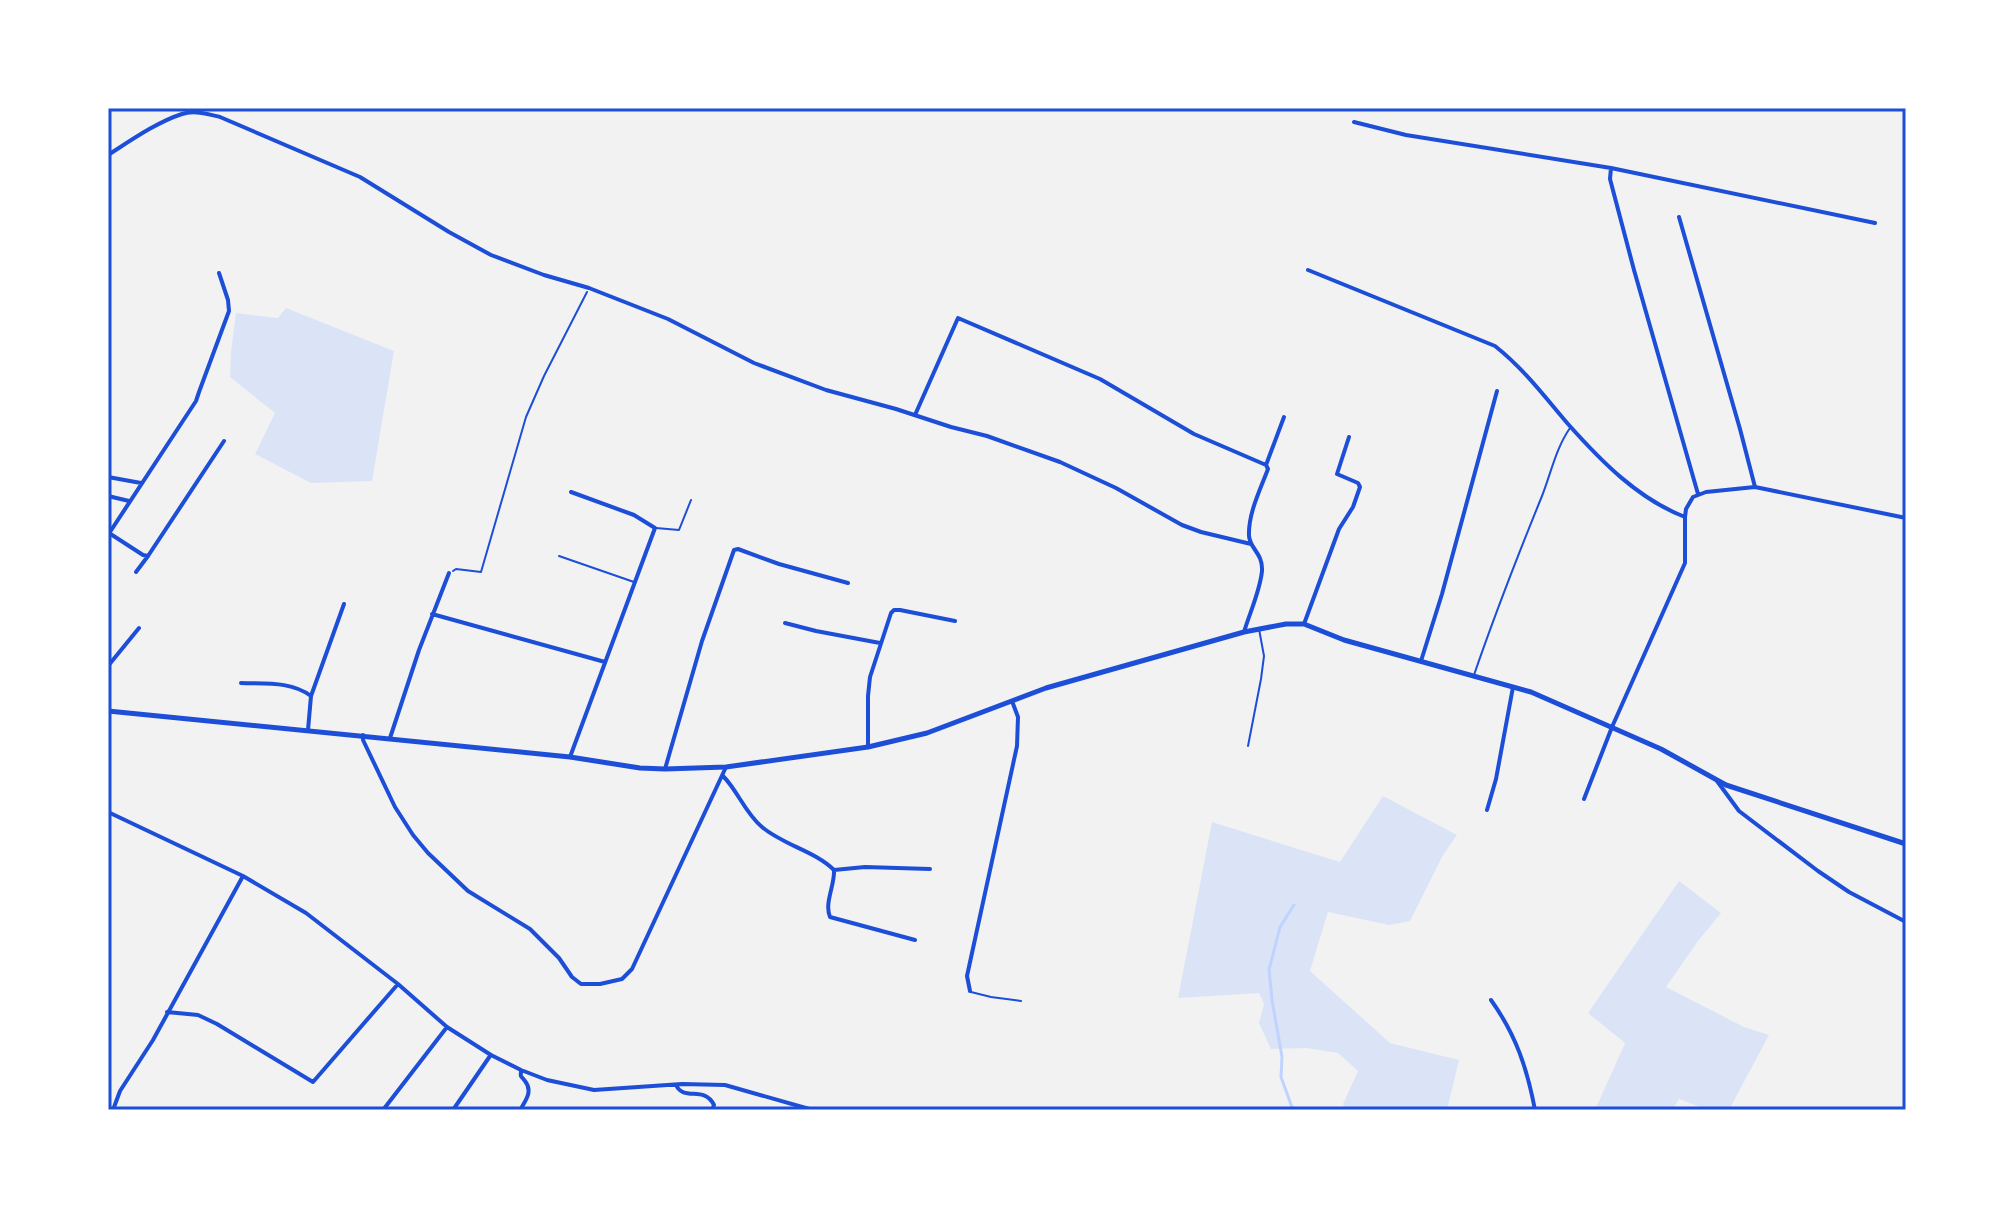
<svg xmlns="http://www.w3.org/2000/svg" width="2014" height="1218" font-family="'Source Sans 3',sans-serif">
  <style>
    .green { fill: #dbe4f7 }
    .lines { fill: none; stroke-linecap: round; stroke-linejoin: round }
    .stream { stroke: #bfd3fe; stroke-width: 3 }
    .path { stroke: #1d4ed8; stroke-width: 2 }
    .service { stroke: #1d4ed8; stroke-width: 2 }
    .minor { stroke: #1d4ed8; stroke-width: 4 }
    .tertiary { stroke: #1d4ed8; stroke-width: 5 }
    .neatline { fill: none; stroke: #1d4ed8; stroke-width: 3 }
  </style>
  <rect width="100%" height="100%" fill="#f2f2f2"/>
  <!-- green -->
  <path class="green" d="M286,308l108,43 -22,130 -61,2 -56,-29 20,-41 -45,-36 1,-25 5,-39 42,5z
    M1383,796l74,39 -14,20 -33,66 -21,4 -61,-13 -18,59 80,72 69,17 -12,50h-102l-2,-6 15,-33 -20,-18 -32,-5 -35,1 -12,-26 5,-19 -5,-11 -81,5 34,-176 128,40z
    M1679,881l42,32 -23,28 -32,46 78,40 25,8 -40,75h-21l-29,-11 -7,11h-77l30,-67 -37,-30z"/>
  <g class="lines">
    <!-- stream -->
    <path class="stream" d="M1293,1110l-12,-33 1,-20 -10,-57 -3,-30 11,-43 14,-22"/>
    <!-- path -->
    <path class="path" d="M453,571l3,-2 25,3 45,-155 18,-41 43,-84"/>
    <!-- service -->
    <path class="service" d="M656,528l23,2 12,-30
      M559,556l75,26
      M1474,675c21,-61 44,-120 68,-179 9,-23 14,-48 28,-68
      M1248,746l13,-67 3,-23 -5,-27
      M971,992l20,5 30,4"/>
    <!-- minor -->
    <path class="minor" d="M1354,122l52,13 205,33 264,55
      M108,155c22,-14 49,-33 74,-41 12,-4 26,0 38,3l140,60 89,55 42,23 53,20 45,13 79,31 86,44 72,27 70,19 55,18 36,9 73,26 56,26 66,37 19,7 50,12
      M1611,168l-1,11 24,91 64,224
      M1679,217l61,212 15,58
      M1308,270l187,76c29,23 49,50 73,78 33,37 70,75 117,93
      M915,415l43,-97 142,61 94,55 72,31 2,4c-8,21 -20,45 -19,67 1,13 14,17 13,35 -2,20 -12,41 -18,61
      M1266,465l18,-48
      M108,477l33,6
      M108,496l21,5
      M109,533l34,22 5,1 76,-115
      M108,535l88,-134 3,-9 30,-81 -1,-11 -9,-27
      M136,572l12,-16
      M432,614l173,48
      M785,623l31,8 64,12
      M1304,624l35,-95 14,-22 7,-20 -2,-4 -21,-9 12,-37
      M1421,661l21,-67 55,-203
      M108,666l31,-38
      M241,683c24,1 50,-2 70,13
      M308,730l3,-34 33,-92
      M363,735v5l32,67 18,28 15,18 40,38 62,38 29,29 13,19 9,7h19l22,-5 10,-10 94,-202
      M390,738l29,-88 30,-77
      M868,747v-51l2,-19 21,-64 3,-3h6l55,11
      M570,757l85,-229 -21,-13 -63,-23
      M665,769l37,-128 32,-91 4,-1 41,15 69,19
      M723,776c15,15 22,37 39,51 21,18 53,24 72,43l31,-3 65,2
      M1717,781l22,30 79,60 31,21 57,30
      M1584,799l28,-72 73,-164v-46l1,-8 7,-12 13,-5 49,-5 151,31
      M1487,810l9,-31 17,-92
      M108,812l135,64 63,37 92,71 49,43 44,28 30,15 26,10 47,10 88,-6 43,1 88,25
      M834,870c1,15 -10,33 -4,47l85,23
      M970,991l-3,-15 50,-230 1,-29 -6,-16
      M1491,1000c25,35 36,68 44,110
      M167,1012l31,3 19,9 96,58 85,-98
      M676,1085c8,17 28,0 38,20l-2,5
      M113,1110l7,-19 33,-51 90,-164
      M383,1110l64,-83
      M453,1110l37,-54
      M520,1110c6,-10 13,-19 5,-29 -6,-8 -4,-2 -4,-11"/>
    <!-- tertiary -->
    <path class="tertiary" d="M108,711l462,46 70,11 25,1 61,-2 142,-20 59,-14 119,-45 198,-56 42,-8h18l40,16 187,52 130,57 65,36 180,59"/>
  </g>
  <!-- border -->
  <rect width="2014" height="1218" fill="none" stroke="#ffffff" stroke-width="220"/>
  <rect x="110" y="110" width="1794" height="998" class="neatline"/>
</svg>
